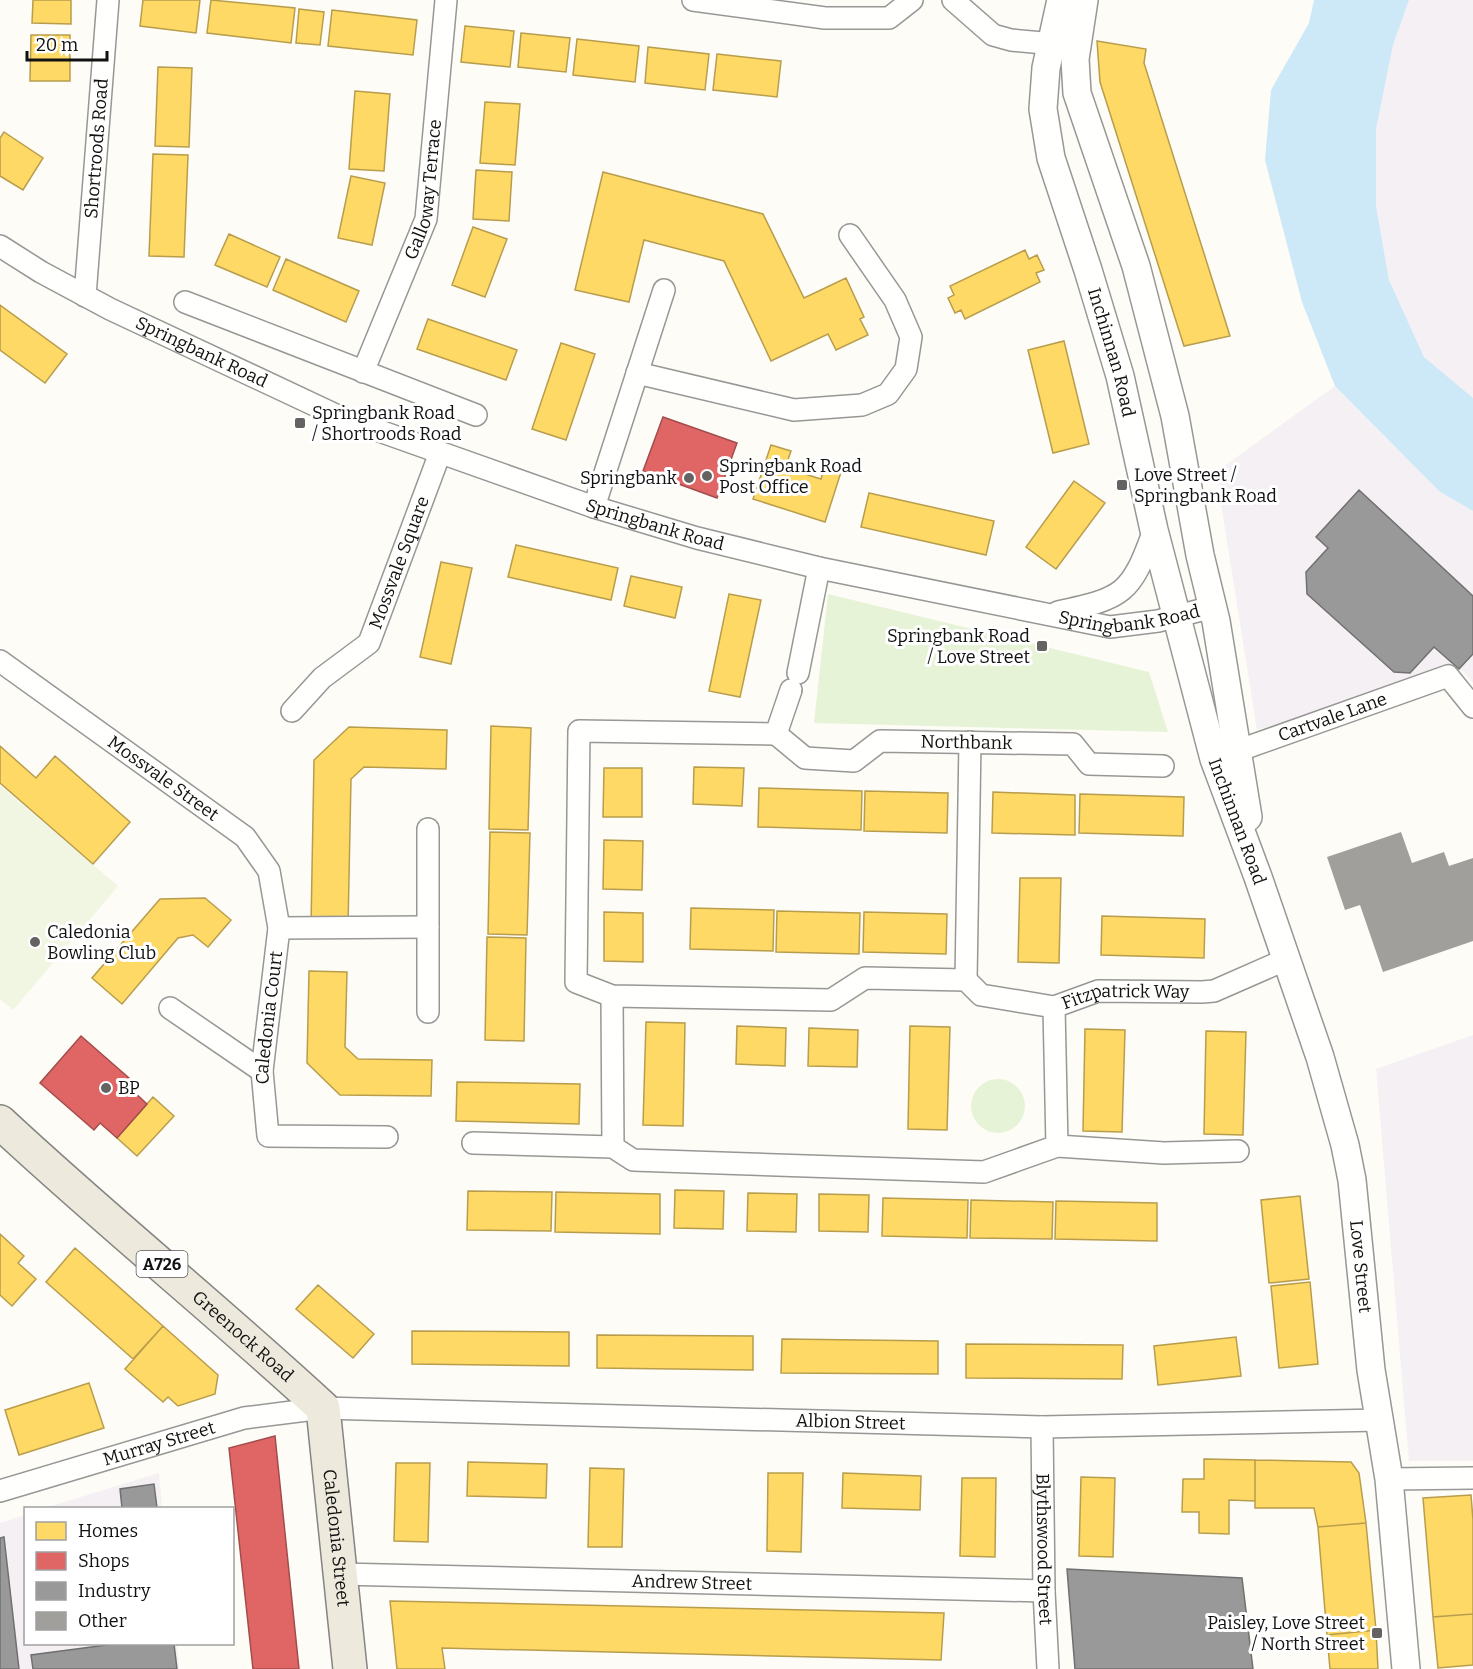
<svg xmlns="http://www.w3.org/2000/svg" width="1473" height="1669" font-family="Bitter,serif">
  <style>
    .industrial { fill: #f5f0f3 }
    .green { fill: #e7f3d7 }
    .pitch { fill: #f0f6e1 }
    .water { fill: #cde8f7 }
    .homes { fill: #ffd966; stroke: #b89d4c; stroke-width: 1.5 }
    .shops { fill: #e06666; stroke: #a24c4c; stroke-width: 1.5 }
    .industry { fill: #999; stroke: #707070; stroke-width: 1.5 }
    .building { fill: #a19f9c }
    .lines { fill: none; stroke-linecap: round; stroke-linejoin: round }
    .minor-casing { stroke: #979795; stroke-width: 24 }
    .tertiary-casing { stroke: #979795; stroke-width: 30 }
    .primary-casing { stroke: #858482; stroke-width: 36 }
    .minor { stroke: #fffffe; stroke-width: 21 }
    .tertiary { stroke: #fffffe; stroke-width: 27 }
    .primary { stroke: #ede9dc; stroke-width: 33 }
    .poi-dot { fill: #646362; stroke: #fff; stroke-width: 2 }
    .labels { text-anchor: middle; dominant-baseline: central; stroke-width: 6; stroke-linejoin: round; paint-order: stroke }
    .shield { fill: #fff; stroke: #585858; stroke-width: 1.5 }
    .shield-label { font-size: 16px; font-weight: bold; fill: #111 }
    .street-label { font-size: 18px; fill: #111; stroke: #fff }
    .poi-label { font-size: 18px; fill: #111; stroke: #fff; text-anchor: start }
  </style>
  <rect width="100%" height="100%" fill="#fdfcf7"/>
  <!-- industrial -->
  <path class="industrial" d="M1409,0h64v398l-49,-41 -35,-77 -13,-74v-77l17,-84z
    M1335,386l104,105 34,20v172l-11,-13 -205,60 -41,-258z
    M1473,1035v426h-64l-33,-392z
    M159,1473l3,35h-117z
    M25,1515l1,129h151l2,25h-179v-146z"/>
  <!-- green -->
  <path class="green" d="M828,594l321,78 19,60 -354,-9z
    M971 1106a27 27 0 1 1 54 0a27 27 0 1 1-54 0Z"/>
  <!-- pitch -->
  <path class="pitch" d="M0,786l118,100 -105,124 -13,-11z"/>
  <!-- water -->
  <path class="water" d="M1314,0h95l-16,45 -17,84v77l13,74 35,77 49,41v113l-34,-20 -104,-105 -33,-84 -37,-142 6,-70 38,-67z"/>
  <!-- homes -->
  <path class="homes" d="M33,0h38v24l-39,-1z
    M143,0h57l-4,33 -56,-7z
    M211,0l84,8 -4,35 -84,-10z
    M299,9l25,3 -4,33 -24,-2z
    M332,10l85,10 -4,35 -85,-9z
    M465,26l49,5 -4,36 -49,-5z
    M521,33l49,5 -4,34 -48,-5z
    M31,35h39v46h-40z
    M577,39l62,7 -4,36 -62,-7z
    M1097,41l49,8 -2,14 86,273 -46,10 -84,-264z
    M648,47l61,7 -4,36 -60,-7z
    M717,54l64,7 -4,36 -64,-7z
    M158,67l34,1 -3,79 -34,-1z
    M355,91l35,3 -6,77 -35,-2z
    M485,102l35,2 -5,61 -35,-2z
    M4,132l39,26 -20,32 -23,-14v-38z
    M153,154l35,1 -4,102 -35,-1z
    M476,170l36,2 -3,49 -36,-2z
    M603,172l160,42 41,84 42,-20 18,39 -4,2 8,16 -32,15 -8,-16 -57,27 -47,-100 -80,-21 -15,62 -54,-12z
    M351,176l34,7 -13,62 -34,-7z
    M473,227l34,12 -22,58 -33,-12z
    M229,234l51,23 -13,30 -52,-22z
    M1025,250l4,9 8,-4 7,15 -8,3 4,9 -75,37 -4,-9 -6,3 -7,-15 6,-3 -4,-9z
    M286,259l73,32 -13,31 -73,-32z
    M0,305l67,49 -22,29 -45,-33z
    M428,319l89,31 -11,30 -89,-31z
    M1064,341l25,103 -36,9 -25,-103z
    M561,343l34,11 -29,86 -34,-11z
    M771,445l20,6 -6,17 36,11 4,-15 17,5 -17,53 -72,-23z
    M1074,481l31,22 -49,66 -30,-22z
    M869,493l125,28 -8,34 -125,-28z
    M516,545l102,23 -7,32 -103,-23z
    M441,562l31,6 -21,96 -31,-7z
    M631,576l51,11 -7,31 -51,-12z
    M729,594l32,6 -21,97 -31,-6z
    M491,726l40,2 -3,102 -39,-1z
    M349,727l98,3 -1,39 -82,-2 -13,12 -3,148 -37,-1 3,-166z
    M0,746l36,32 19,-22 75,66 -37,42 -93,-81z
    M694,767l50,1 -2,38 -49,-2z
    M604,768h38v49h-39z
    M759,788l103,3 -1,39 -103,-3z
    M865,791l83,2 -1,40 -83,-2z
    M993,792l82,3v40l-83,-2z
    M1080,794l104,3 -1,39 -104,-3z
    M490,832l40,1 -3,102 -39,-1z
    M604,840l39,1 -1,49 -39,-1z
    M1020,878h41l-2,85 -41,-1z
    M205,898l26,22 -23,27 -15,-12 -15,3 -56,66 -30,-26 68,-79z
    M691,908l83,2 -1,41 -83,-2z
    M777,911l83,2 -1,41 -83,-2z
    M604,912l39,1v49l-39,-1z
    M864,912l83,2 -1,40 -83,-2z
    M1102,916l103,3 -1,39 -103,-3z
    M487,937l39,1 -2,103 -39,-1z
    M309,971l38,1 -2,75 13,12 74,1 -1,36 -91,-1 -33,-32z
    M646,1022l39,1 -2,103 -40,-1z
    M737,1026l49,2 -1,38 -49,-2z
    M910,1026l40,1 -3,103 -39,-1z
    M809,1028l49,2 -1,37 -49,-1z
    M1085,1029l40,1 -3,102 -39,-1z
    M1206,1031l40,1 -3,103 -39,-1z
    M457,1082l123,2 -1,40 -123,-3z
    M153,1097l21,19 -37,40 -20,-18z
    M675,1190l49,1 -1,38 -49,-1z
    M468,1191l84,1 -1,39 -84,-1z
    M556,1192l104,2v40l-105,-2z
    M748,1193l49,1 -1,38 -49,-1z
    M819,1194l50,1 -1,37 -49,-1z
    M1300,1196l9,83 -40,4 -8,-83z
    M883,1198l85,2 -1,38 -85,-2z
    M971,1200l82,2 -1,37 -82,-1z
    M1056,1201l101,2v38l-102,-2z
    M0,1234l24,22 -6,7 18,16 -24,27 -12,-11z
    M75,1248l88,78 -30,33 -87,-77z
    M1310,1282l8,82 -39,4 -8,-82z
    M318,1285l56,49 -21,24 -57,-49z
    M163,1326l55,49 -3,19 -37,12 -10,-9 -5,5 -38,-33z
    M412,1331l157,1v34l-157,-2z
    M597,1335l156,1v34l-156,-2z
    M1236,1337l5,39 -83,9 -4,-39z
    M782,1339l156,2v33l-157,-1z
    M966,1344l157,1 -1,34 -156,-1z
    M89,1383l15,45 -85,27 -14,-45z
    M1204,1459l51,1v41l-26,-1v34l-30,-1v-21h-17l1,-33h21z
    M1255,1460l96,2 8,11 7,50 -48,4 -4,-19h-59z
    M468,1462l79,2 -1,34 -79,-2z
    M396,1463h34l-2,79 -34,-1z
    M590,1468l34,1 -2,78h-34z
    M768,1473h35l-2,79 -34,-1z
    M843,1473l78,3 -1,34 -78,-2z
    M1081,1477l34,1 -2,79 -34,-1z
    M962,1478h34l-1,79 -35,-1z
    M1471,1495l2,25v94l-40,3 -10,-119z
    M1366,1523l10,107 -49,5 -9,-108z
    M390,1601l554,12 -3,47 -499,-12 3,21h-48z
    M1473,1614v51l-35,3 -5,-51z
    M1376,1630l2,39h-48l-3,-34z"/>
  <!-- shops -->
  <path class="shops" d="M663,417l74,26 -20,55 -74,-27z
    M81,1036l56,49 -5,5 15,14 -30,34 -17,-15 -6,7 -54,-47z
    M275,1436l24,233h-46l-24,-221z"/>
  <!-- industry -->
  <path class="industry" d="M1359,490l114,106v58l-14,15 -25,-22 -24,26 -16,-1 -87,-78 -1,-22 22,-24 -12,-11z
    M154,1484l3,24h-35l-2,-19z
    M4,1537l15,132h-19v-131z
    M1067,1569l175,9 11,91h-178z
    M114,1644h60l3,25h-144l-2,-14z"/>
  <!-- building -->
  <path class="building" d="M1401,832l11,31 32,-11 5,14 24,-8v83l-90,31 -23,-67 -15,5 -18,-53z"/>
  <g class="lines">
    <defs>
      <g id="minor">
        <path d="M693,0l132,18h64l23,-18"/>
        <path d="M953,0l40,35 18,5 54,5"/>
        <path id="s1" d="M0,246l41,26 69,37 230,108 254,90 103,31 122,30 291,59 48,-6 55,-14"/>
        <path id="s2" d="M85,296l23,-296"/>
        <path d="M185,302l291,113"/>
        <path id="s3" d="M363,372l63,-153 20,-219"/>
        <path d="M637,373l157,37 68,-5 26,-11 18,-25 5,-32 -16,-37 -45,-65"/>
        <path d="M594,507l70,-217"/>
        <path d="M1058,612c66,-14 73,-18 96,-82"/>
        <path id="s4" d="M0,661l245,176 24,34 10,57"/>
        <path d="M798,673l21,-105"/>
        <path id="s5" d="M292,711l30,-33 47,-35 71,-190"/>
        <path id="s6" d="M776,734l-197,-3 -3,251 36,14 219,4 34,-22 101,2 15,15 73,12 44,-16 104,1 12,-1 73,-32"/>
        <path id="s7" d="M776,734l29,24 49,3 26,-20 193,3 16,20 74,2"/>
        <path d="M776,734l15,-44"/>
        <path id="s8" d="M1223,756l225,-80 25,31"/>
        <path d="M966,980l4,-238"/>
        <path d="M612,996l1,151 20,13 351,12 73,-26 107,7 74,-2"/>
        <path d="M1054,1007l3,139"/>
        <path d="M170,1008l92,63"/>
        <path d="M428,1012v-183"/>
        <path id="s9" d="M387,1137l-119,-1 -6,-65 17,-143 149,-1"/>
        <path d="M473,1143l140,4"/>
        <path id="s10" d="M1042,1427l2,164 4,78"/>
        <path d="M1389,1479l84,-1"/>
        <path id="s11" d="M0,1491l244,-73 79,-10 719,19 338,-7"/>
        <path id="s12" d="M340,1574l704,17"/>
      </g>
      <g id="tertiary">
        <path id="s13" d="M1061,0l-15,68 -3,41 8,49 37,112 32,106 34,154 60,229 44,118 62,180 25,88 7,35 19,190 18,109 17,190"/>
        <path d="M1084,0l-9,59 2,34 59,173 39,150 25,139 16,66 32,196"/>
      </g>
      <g id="primary">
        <path id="s14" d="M0,1122c105,98 217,188 323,286l27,261"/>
      </g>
    </defs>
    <!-- minor casing -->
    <use href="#minor" class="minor-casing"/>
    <!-- tertiary casing -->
    <use href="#tertiary" class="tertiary-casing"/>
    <!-- primary casing -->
    <use href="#primary" class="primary-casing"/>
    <!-- minor -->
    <use href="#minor" class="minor"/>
    <!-- tertiary -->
    <use href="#tertiary" class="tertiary"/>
    <!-- primary -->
    <use href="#primary" class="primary"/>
  </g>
  <!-- markers -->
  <g class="poi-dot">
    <rect x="294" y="417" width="12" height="12" rx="3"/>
    <circle cx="707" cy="476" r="6"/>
    <circle cx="689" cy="478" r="6"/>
    <rect x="1116" y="479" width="12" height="12" rx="3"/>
    <rect x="1036" y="640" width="12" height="12" rx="3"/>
    <circle cx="35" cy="942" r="6"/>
    <circle cx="106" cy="1088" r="6"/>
    <rect x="1371" y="1627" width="12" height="12" rx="3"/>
  </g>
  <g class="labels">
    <!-- shield labels -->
    <rect class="shield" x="136.5" y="1251" width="51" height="26" rx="4.5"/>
    <g class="shield-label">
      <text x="162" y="1264">A726</text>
    </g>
    <!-- street labels -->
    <g class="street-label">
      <text stroke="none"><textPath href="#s2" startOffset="148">Shortroods Road</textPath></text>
      <text stroke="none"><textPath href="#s3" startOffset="194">Galloway Terrace</textPath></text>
      <text stroke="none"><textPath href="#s1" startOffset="228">Springbank Road</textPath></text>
      <text stroke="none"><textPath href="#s13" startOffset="364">Inchinnan Road</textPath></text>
      <text stroke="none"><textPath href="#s1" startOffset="714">Springbank Road</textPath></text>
      <text stroke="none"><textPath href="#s5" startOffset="189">Mossvale Square</textPath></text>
      <text stroke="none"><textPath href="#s1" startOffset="1200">Springbank Road</textPath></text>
      <text stroke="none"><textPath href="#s8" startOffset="116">Cartvale Lane</textPath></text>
      <text stroke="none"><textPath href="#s7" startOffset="206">Northbank</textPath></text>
      <text stroke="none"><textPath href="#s4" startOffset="201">Mossvale Street</textPath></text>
      <text stroke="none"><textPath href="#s13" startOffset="850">Inchinnan Road</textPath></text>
      <text stroke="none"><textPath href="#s6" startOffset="1016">Fitzpatrick Way</textPath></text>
      <text stroke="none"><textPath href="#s9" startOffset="238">Caledonia Court</textPath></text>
      <text stroke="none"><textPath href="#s13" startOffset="1314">Love Street</textPath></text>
      <text stroke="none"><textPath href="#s14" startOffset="324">Greenock Road</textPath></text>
      <text stroke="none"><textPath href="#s11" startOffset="862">Albion Street</textPath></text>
      <text stroke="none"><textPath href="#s11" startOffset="166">Murray Street</textPath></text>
      <text stroke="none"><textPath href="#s14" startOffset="562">Caledonia Street</textPath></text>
      <text stroke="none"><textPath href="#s10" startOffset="122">Blythswood Street</textPath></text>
      <text stroke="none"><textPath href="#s12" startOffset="352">Andrew Street</textPath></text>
    </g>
    <!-- poi labels -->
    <g class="poi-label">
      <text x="312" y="413">Springbank Road<tspan x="312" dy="21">/ Shortroods Road</tspan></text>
      <text x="719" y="466">Springbank Road<tspan x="719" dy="21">Post Office</tspan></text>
      <text x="1134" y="475">Love Street /<tspan x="1134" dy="21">Springbank Road</tspan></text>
      <text x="677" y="478" text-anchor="end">Springbank</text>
      <text x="1030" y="636" text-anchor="end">Springbank Road<tspan x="1030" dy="21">/ Love Street</tspan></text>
      <text x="47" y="932">Caledonia<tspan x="47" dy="21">Bowling Club</tspan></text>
      <text x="118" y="1088">BP</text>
      <text x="1365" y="1623" text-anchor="end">Paisley, Love Street<tspan x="1365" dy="21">/ North Street</tspan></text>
    </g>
  </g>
  <!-- legend -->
  <rect x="24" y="1507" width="210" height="138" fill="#ffffff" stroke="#a0a0a0" stroke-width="1.5"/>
  <rect x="36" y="1522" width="30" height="18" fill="#ffd966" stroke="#a0a0a0" stroke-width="1.5"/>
  <text x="78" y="1537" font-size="18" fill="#111111">Homes</text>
  <rect x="36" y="1552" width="30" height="18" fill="#e06666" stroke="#a0a0a0" stroke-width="1.5"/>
  <text x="78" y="1567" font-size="18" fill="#111111">Shops</text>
  <rect x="36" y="1582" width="30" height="18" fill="#999999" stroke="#a0a0a0" stroke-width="1.5"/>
  <text x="78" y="1597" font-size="18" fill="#111111">Industry</text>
  <rect x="36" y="1612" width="30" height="18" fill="#a19f9c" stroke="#a0a0a0" stroke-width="1.5"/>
  <text x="78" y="1627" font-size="18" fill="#111111">Other</text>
  <!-- scale -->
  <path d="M27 51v9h80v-9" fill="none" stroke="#111111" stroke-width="3"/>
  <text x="36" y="51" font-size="18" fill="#111111" stroke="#ffffff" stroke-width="4.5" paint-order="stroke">20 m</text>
</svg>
